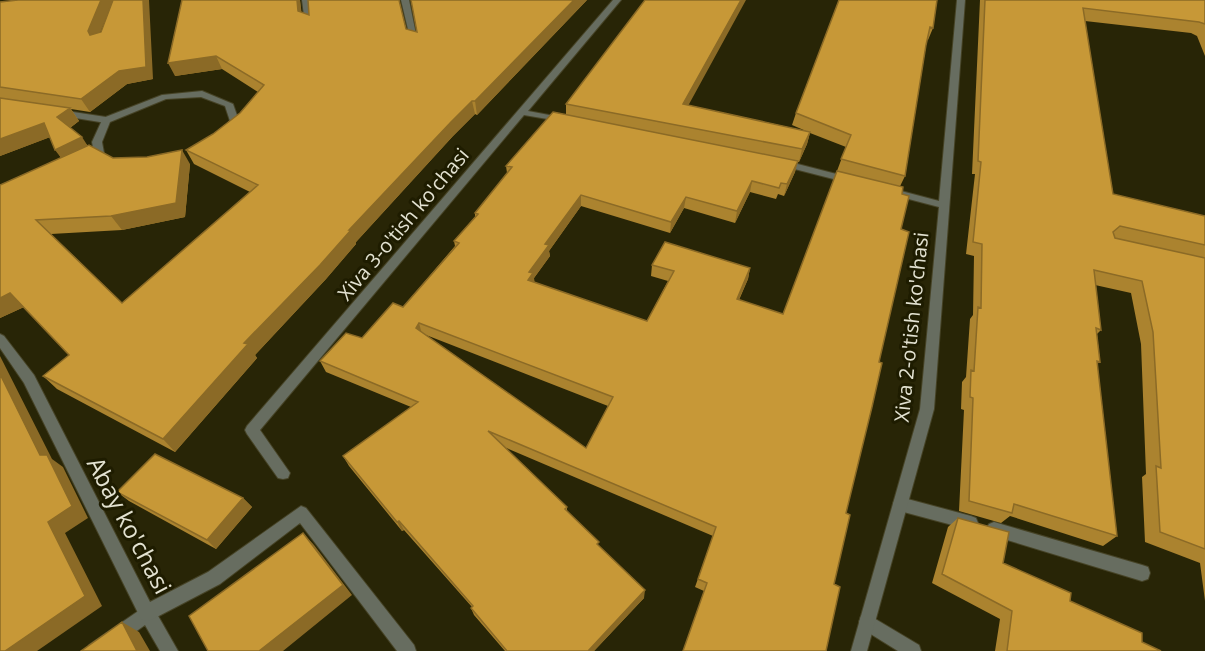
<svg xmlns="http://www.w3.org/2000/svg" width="1205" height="651" font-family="'Open Sans',sans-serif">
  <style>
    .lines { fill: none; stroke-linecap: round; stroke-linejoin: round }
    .service-casing { stroke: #464326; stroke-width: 2 }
    .minor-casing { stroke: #464326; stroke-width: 2 }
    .service { fill: #676d60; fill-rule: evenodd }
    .minor { fill: #676d60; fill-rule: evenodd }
    .wall { fill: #ab832f; fill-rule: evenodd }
    .shaded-wall { fill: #8b6a26 }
    .building { fill: #c79837; stroke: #8b6a26; stroke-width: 1.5; fill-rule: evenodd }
    .labels { text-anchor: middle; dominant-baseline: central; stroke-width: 6; stroke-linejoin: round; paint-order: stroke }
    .street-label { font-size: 20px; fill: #e3e2d1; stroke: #1e1c00 }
    .near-street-label { font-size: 24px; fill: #e3e2d1; stroke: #1e1c00 }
  </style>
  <rect width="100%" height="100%" fill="#282506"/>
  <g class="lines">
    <defs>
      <path id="service" d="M302,0h8l2,26 -7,-2z
        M401,0h8l9,44 -7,-2z
        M60,110l46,7 4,3 -4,3 -49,-8 -1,-2z
        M900,497l71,19 5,2 2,5 -2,5 -5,2 -71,-19 -5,-2 -2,-5 2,-5z
        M994,522l148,43 6,2 2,6 -2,6 -6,2 -148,-45 -5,-2 -3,-5 3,-5z
        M147,605l6,2 25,44h-18l-15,-26 -36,26h-22l2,-6z
        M867,614l52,31 2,6h-23l-37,-23 -2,-6 2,-6z"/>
      <path id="minor" d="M613,0h8l-93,111 37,7v4l-41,-7 -264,315 30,43 -2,5 -5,1 -5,-1 -31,-44 -2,-4 2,-4z
        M957,0h8l-31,409 -67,242h-16l69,-242 19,-202 -57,-15 -1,-2 5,-3 53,14z
        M202,91l31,13 6,17 -10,12h-6l-2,-2 9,-10 -5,-15 -24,-9 -35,2 -56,23 -8,20 2,11 -5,3 -5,-3 -2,-11 11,-24 59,-23z
        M782,160l70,18 2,2 -5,3 -70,-18v-4z
        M0,334l4,2 30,39 116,227 58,-30 93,-66 5,2 108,137 2,6h-19l-97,-128 -80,61 -67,35 -6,2 -6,-2 -117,-236 -24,-35z"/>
    </defs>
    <!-- service casing -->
    <use href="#service" class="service-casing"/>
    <!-- minor casing -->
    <use href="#minor" class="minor-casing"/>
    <!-- service -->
    <use href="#service" class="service"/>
    <!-- minor -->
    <use href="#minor" class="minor"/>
  </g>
  <!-- wall -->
  <path class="wall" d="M113,0l-13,32 53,47 -26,5 -37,28 -19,-3 8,12 -9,7 18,18 25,12 77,6 -5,53 -63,13 -71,4 71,69 128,-111 -56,-28 -8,-14 27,-16 27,-21 18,-21 -36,-23 -47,7 7,-76h118l1,12 8,3 108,17 170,-32 -110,115 -2,-1 -22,22 -97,106v2l-30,35 -71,76 2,3 -82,94 -118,-63 -14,-13 26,-21 -45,-48 -24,11v-133l61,-27 -11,-21 -50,19v-154z
    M839,0l94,28 -5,12 -1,-1 -22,137 -201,415 -9,-4 18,-51 -209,-89 63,60v5l32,34 45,52 -50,53h-89l-31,-36 -3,-7 1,-1 -68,-77 -2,1 -53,-65 -6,-10 68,-49 -85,-35 -6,-11 42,-23 41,-31 52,-61 -1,-5 21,-24v-4l32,-40 -1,-7 60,-51v-11l122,1 118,26 -14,-6 4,-12zM810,133l36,14 -63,167 -44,-14 9,-21 2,-11 -98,-3 -1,11 17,5 -21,40 -113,-39v-4l16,-22 -1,-5 32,-45 89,27 14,-25 51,15 15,-31 26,7 2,-5 6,2 11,-24 2,-10h2l8,-18zM426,335l182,71 -22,42z
    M980,0h225v56l-8,-20 -6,-3 -106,-12 28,173 92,22v385l-5,-38 -55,-21 -3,-65 4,-3 -5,-130 -10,-51 -36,-8 6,45 -4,4 3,28 -3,2 20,172 -14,10 -93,-30 -9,7 -42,-12 5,-101 -3,-1 1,-27 4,-5 4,-58 3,-4 1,-59 -8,-2 9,-80h-3z
    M117,492l126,6 9,9 -36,42 -87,-48z
    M958,518l45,45 139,79 19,9h-166l5,-32 -68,-36 16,-56z"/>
  <!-- shaded-wall -->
  <path class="shaded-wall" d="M101,0h12l-17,43 2,5 -10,-17z
    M143,0h6l4,79 -26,5 -37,28 -9,-13z
    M297,0h3l3,24 -5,-13z
    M574,0h13l-110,115 -2,-14z
    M741,0h5l-64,117 1,-13z
    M216,56l6,13 -47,7 -7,-13z
    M472,101l3,13 -22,22 -97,106v2l-30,35 -71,76 2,3 -82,94 -12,-13 81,-96 105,-113 102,-108z
    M70,108l9,13 -12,9 -10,-13z
    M44,123l9,13 -53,20v-17z
    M810,132l-3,12 -8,18 3,-13z
    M82,137l9,14 -26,12 -10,-13z
    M182,150l8,14 -5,53 -63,13 -11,-14z
    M798,161l-3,11 -11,24 3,-12z
    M752,181l-2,11 -15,31 2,-12z
    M581,195v11l-32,45 1,5 -16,22 1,6 -7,-4 1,-8 16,-28z
    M686,197l-2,11 -14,25 1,-11z
    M750,268l-2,11 -14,31 3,-11z
    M10,293l14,14 -24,11v-20z
    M419,323l3,11 -6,-6z
    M0,356l52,103 11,8 25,51 -23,15 37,73 -65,45h-32l43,-129 -8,-67 -40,-81z
    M243,498l9,9 -36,42 -9,-9z
    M399,521l5,9 -2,1 -5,-9z
    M303,533l11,12 38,50 -69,56h-24z
    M645,590l-1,8 -50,53h-6z
    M122,622l17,10 11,19h-13z"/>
  <!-- building -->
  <path class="building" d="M18,0h83l-13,31 2,4 11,-3 12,-32h30l3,67 -27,4 -38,28 -81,-12v-85z
    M182,0h115l1,11 11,4 -1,-15h91l7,29 11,3 -6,-32h163l-99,101h-3l-21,21 -102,108h2l-31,35 -76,78 4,1 -85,95 -120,-63 26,-21 -59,-62 -10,5v-113l89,-40 24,13 34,-1 35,-7 -6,53 -65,13 -75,4 86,83 136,-118 -72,-35 27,-16 27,-21 24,-28 -48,-29 -48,7z
    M645,0h96l-58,104 127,28 -8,17 -236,-45z
    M839,0h98l-4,28 -3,-1 -4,18 -21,131 -64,-17 10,-24 -55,-22z
    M985,0h220v24l-6,-2 -116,-14 30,186 92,22v29l-85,-19 -7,6 2,6 90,20v291l-45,-17 -4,-66 5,2 -8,-136 -11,-51 -48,-11 7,60 -5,-2 4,34 -3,-1 20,175 -103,-32 -2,9 -43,-12 4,-103 -3,-1 1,-27 3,1 4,-64 3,1 1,-64 -9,-2 8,-80 -3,-1z
    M0,98l70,10 -13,9 25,20 -27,13 -11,-27 -44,16z
    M553,112l245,49 -11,23 -6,-1 -2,5 -27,-7 -15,30 -51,-14 -15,25 -90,-27 -36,49 4,1 -20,27 4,1 -5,7 119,41 27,-50 -22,-6 13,-23 85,26 -13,31 46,15 54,-143 66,16 -1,7 7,2 -8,33 8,3 -30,130 3,1 -10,44 -26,106 4,2 -16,69 6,3 -14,64h-143l24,-68 -9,-4 18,-52 -228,-96 79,76 -2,2 34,33 -2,2 48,46 -57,61h-81l-36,-43 2,-2 -74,-85 -2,1 -54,-66 75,-54 -98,-41 26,-28 16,5 31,-35 10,4 56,-64 -5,-2 24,-27 -3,-1 37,-46 -6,-1zM419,323l194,74 -27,51 -170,-120z
    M0,374l40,81h7l25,51 -24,16 37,74 -80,55h-5z
    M155,454l88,44 -36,42 -90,-48z
    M958,518l51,14 -6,31 68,30 -1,8 72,32v9l19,9h-154l5,-40 -70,-37z
    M303,533l40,52 -84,66h-51l-19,-35z
    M122,622l15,29h-56z"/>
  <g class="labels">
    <!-- street labels -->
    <g class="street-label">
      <text transform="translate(403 224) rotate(-50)">Xiva 3-o'tish ko'chasi</text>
      <text transform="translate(911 327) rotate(-84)">Xiva 2-o'tish ko'chasi</text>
    </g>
    <!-- near-street labels -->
    <g class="near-street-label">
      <text transform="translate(130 525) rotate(62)">Abay ko'chasi</text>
    </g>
  </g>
</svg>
